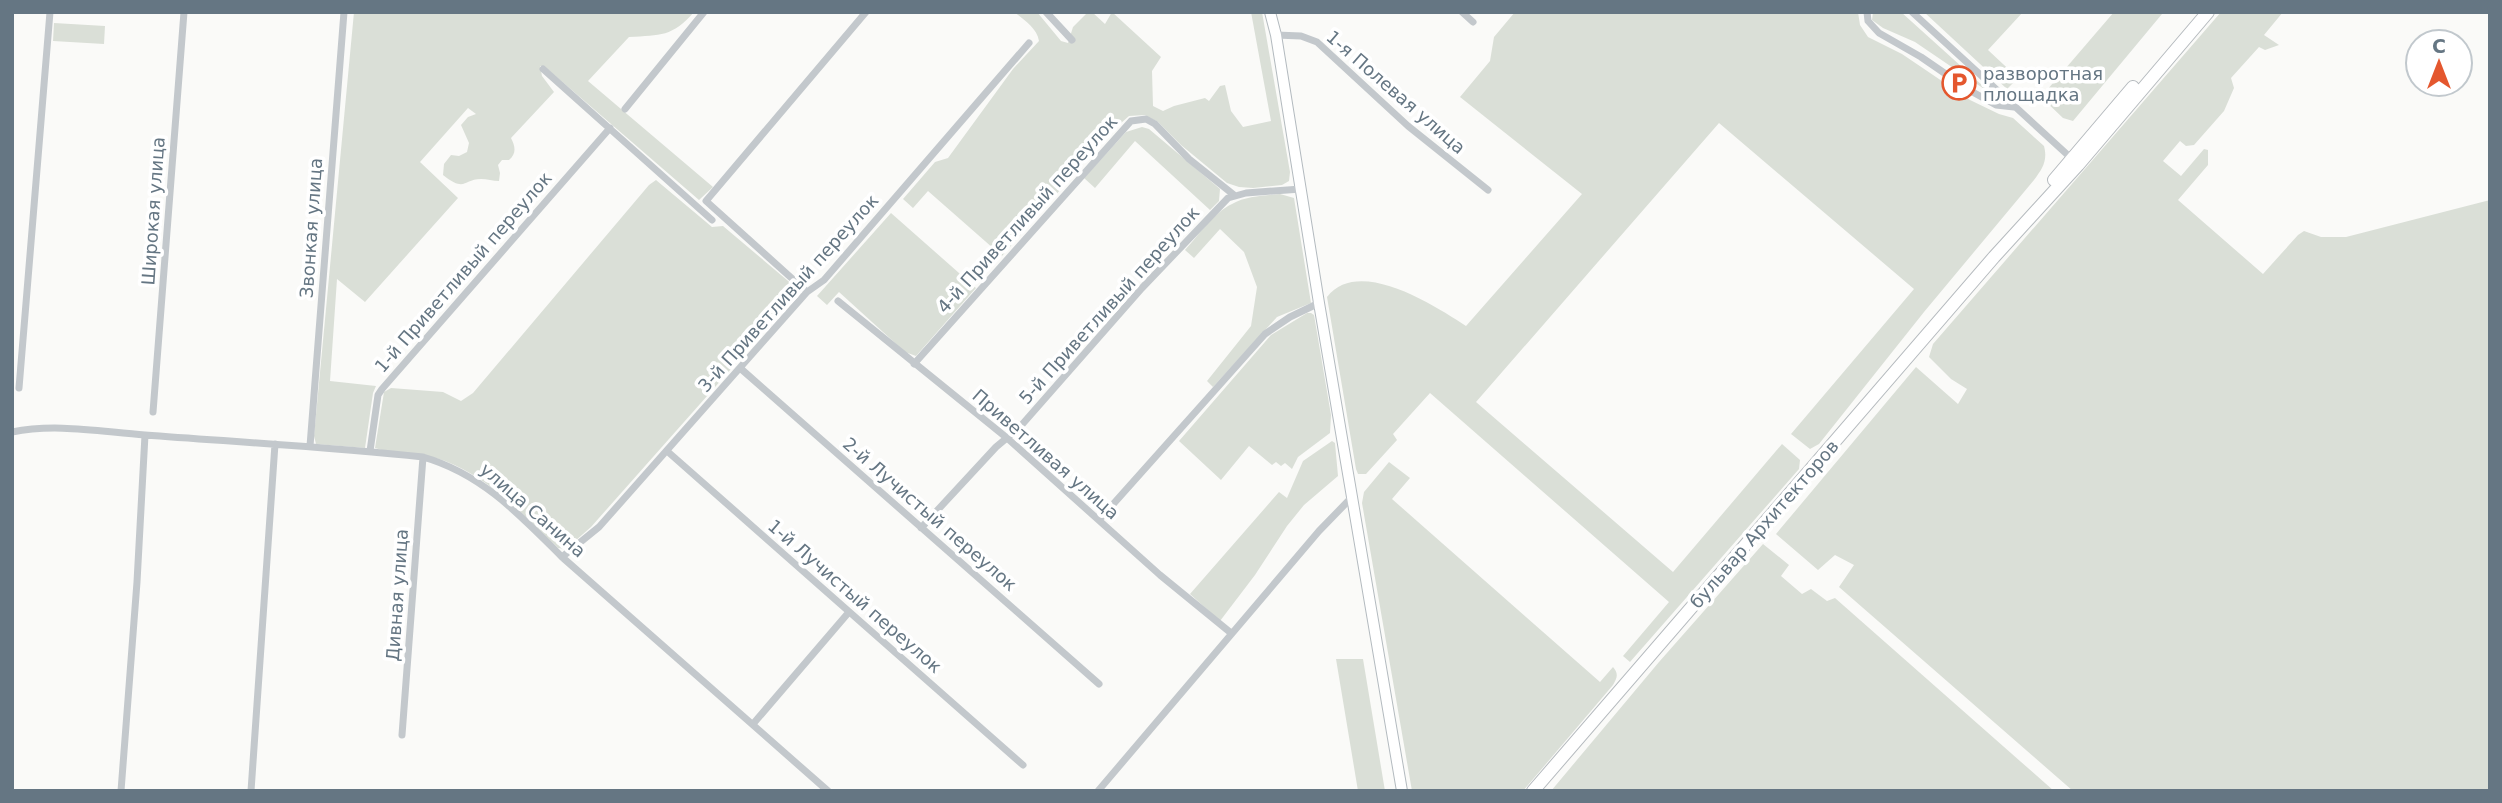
<svg xmlns="http://www.w3.org/2000/svg" width="2502" height="803" font-family="'DejaVu Sans',sans-serif">
  <style>
    .green { fill: #dadfd7 }
    .lines { fill: none; stroke-linecap: round; stroke-linejoin: round }
    .secondary-casing { stroke: #b3babf; stroke-width: 12 }
    .primary-casing { stroke: #b5babe; stroke-width: 14 }
    .minor { stroke: #c3c8cc; stroke-width: 7 }
    .secondary { stroke: #fff; stroke-width: 10 }
    .primary { stroke: #fff; stroke-width: 12 }
    .labels { text-anchor: middle; dominant-baseline: central; stroke-width: 7; stroke-linejoin: round; paint-order: stroke }
    .poi-label { font-size: 18px; fill: #657683; stroke: #fff; text-anchor: start }
    .street-label { font-size: 18px; fill: #657683; stroke: #fff }
  </style>
  <rect width="100%" height="100%" fill="#fafaf8"/>
  <!-- green -->
  <path class="green" d="M354,12h340c-22,25 -33,23 -65,25l-41,44 125,106 -14,13 -155,-134h-4l2,10 12,16 -43,46c4,8 6,15 -2,22h-7l-4,5 2,8 -1,8c-6,0 -12,-2 -18,-2 -18,0 -15,14 -38,-4l1,-11 7,-9 8,1 8,-4 2,-9 -8,-18 7,-8 8,-3 -8,-6 -48,54 38,36 -93,104 -28,-23 -7,102 46,5 -3,7 -8,55 -49,-4 -2,-8z
    M1014,12h23l24,29 7,2 5,-16 15,-15h4l13,12 7,-12 49,45 -9,14 1,35 10,5 11,-5 31,-8 4,3 11,-15 5,-1 6,26 12,16 28,-6 -20,-109h11l28,160 -1,9 -7,4 -29,3 -14,-1 -12,-4 -46,-38 -23,-23 -13,-7 -16,1 -17,15 -110,125 -74,-65 -15,17 -10,-9 32,-37 13,-4 65,-89 26,-28c-2,-13 -15,-21 -25,-29z
    M1515,12h343l2,13 8,12 34,17 68,46 29,14 14,4 31,28c4,15 -2,23 -10,34l-110,132 -105,132 -9,5 -19,-15 123,-145 -195,-166 -243,279 197,170 109,-128 18,16 -1,9 -169,193 -7,-6 46,-54 -239,-209 -37,41 4,6 -31,34h-8l-2,-5 -29,-172c32,-41 108,9 139,29l116,-132 -122,-97 30,-36 4,-24z
    M1873,12h28l92,83 -78,-53 -32,-14 -11,-8z
    M1924,12h99l-35,38 30,28 -11,11z
    M2114,12l48,2 -89,107 -10,-3 -22,-21z
    M2221,12h62l-19,23 15,10 -14,5 -6,-3 -28,31 3,10 -10,23 -30,34 -8,1 -6,-5 -17,20 18,15 23,-27 4,1v15l-30,35 85,74 35,-39 6,-4 17,6h25l144,-37v591h-417l-234,-204 15,-22 -19,-10 -17,15 -42,-36 140,-167 42,37 9,-15 -16,-10 -22,-22 4,-13z
    M54,23l51,3 -1,18 -51,-3z
    M1142,127l7,2 71,60 -1,12 -9,9 -75,-69 -40,47 -11,-10 42,-46z
    M656,180l56,47 11,-1 77,65 -209,236 -25,22 -8,-1c-34,-32 -68,-70 -113,-87 -22,-9 -47,-5 -70,-13l9,-56 7,-4 52,4 18,9 12,-8 176,-208z
    M1280,194l14,4 17,105 -34,14 -64,70 -6,-6 44,-55 6,-39 -13,-35 -24,-23 -26,29 -9,-8c14,-15 28,-37 47,-46 14,-8 32,-8 48,-10z
    M891,213l85,75 -60,68 -11,-4 -66,-60 -12,13 -10,-9z
    M1307,313h4l3,2 17,100 -1,18 -32,24 -6,12 -7,-6 -4,3 -5,-4 -4,3 -23,-19 -28,34 -42,-39 92,-106z
    M1332,441l3,2 3,33 -34,29 -17,21 -32,49 -35,46 -30,-27 89,-102 8,6 16,-37z
    M1389,462l21,16 -18,21 208,183 13,-15c6,7 4,11 0,18l-90,106h-111l-50,-288 2,-11z
    M1763,544l26,21 -8,11 21,18 9,-5 16,12 8,-3 219,193h-503l108,-129z
    M1336,659h27l22,132h-27z"/>
  <g class="lines">
    <defs>
      <path id="secondary" d="M1270,12l6,23 43,268 83,488"/>
      <path id="primary" d="M2054,180l79,-93
        M1533,791l461,-534 84,-92 130,-153"/>
    </defs>
    <!-- secondary casing -->
    <use href="#secondary" class="secondary-casing"/>
    <!-- primary casing -->
    <use href="#primary" class="primary-casing"/>
    <!-- minor -->
    <path class="minor" d="M1046,12l26,28
      M1462,12l11,10
      M1867,12l1,9 11,12 42,24 48,33 27,15 18,2
      M1912,12l159,146
      M1276,35l25,1 16,6 91,84 80,64
      M543,69l169,151
      M625,109l79,-97
      M807,292l-101,-91 160,-189
      M838,301l169,137 153,137 71,58
      M914,364l217,-243 15,-2 9,5 34,35 45,36
      M740,368l359,316
      M19,388l31,-376
      M153,412l31,-400
      M12,432c44,-9 90,0 133,3 93,7 185,12 278,22 59,17 97,58 139,100l266,234
      M310,446l34,-434
      M370,451l8,-56 4,-6 228,-261
      M667,451l356,314
      M1099,520l166,-186 25,-17 29,-14
      M921,528l75,-81 23,-19 123,-140 86,-90 18,-5 55,-4
      M562,557l37,-30 208,-235 17,-12 205,-237
      M753,724l96,-112
      M402,735l21,-278
      M121,791l16,-209 8,-147
      M251,791l24,-347
      M1098,791l221,-260 33,-34"/>
    <!-- secondary -->
    <use href="#secondary" class="secondary"/>
    <!-- primary -->
    <use href="#primary" class="primary"/>
  </g>
  <!-- icons -->
  <defs>
    <symbol id="parking-ring" viewBox="-11 -11 22 22"><circle r="9.5" fill="#fff" stroke="#e4572e" stroke-width="1.5"/><path d="M-3.5-5.5H1a3.5 3.5 0 0 1 0 7H-1V5.5H-3.5ZM-1-3.4V-.6H.8a1.4 1.4 0 0 0 0-2.8Z" fill="#e4572e"/></symbol>
  </defs>
  <g fill-rule="evenodd">
    <use href="#parking-ring" x="1940" y="64" width="38" height="38"/>
  </g>
  <g class="labels">
    <!-- poi labels -->
    <g class="poi-label">
      <text x="1983" y="73">разворотная<tspan x="1983" dy="21">площадка</tspan></text>
    </g>
    <!-- street labels -->
    <g class="street-label">
      <text transform="translate(1396 92) rotate(41)">1-я Полевая улица</text>
      <text transform="translate(153 211) rotate(-86)">Широкая улица</text>
      <text transform="translate(1027 214) rotate(-48)">4-й Приветливый переулок</text>
      <text transform="translate(311 228) rotate(-86)">Звонкая улица</text>
      <text transform="translate(463 272) rotate(-49)">1-й Приветливый переулок</text>
      <text transform="translate(788 293) rotate(-48)">3-й Приветливый переулок</text>
      <text transform="translate(1109 305) rotate(-48)">5-й Приветливый переулок</text>
      <text transform="translate(1046 454) rotate(41)">Приветливая улица</text>
      <text transform="translate(533 510) rotate(41)">улица Санина</text>
      <text transform="translate(930 514) rotate(41)">2-й Лучистый переулок</text>
      <text transform="translate(1764 524) rotate(-49)">бульвар Архитекторов</text>
      <text transform="translate(397 595) rotate(-86)">Дивная улица</text>
      <text transform="translate(855 596) rotate(41)">1-й Лучистый переулок</text>
    </g>
  </g>
  <!-- border -->
  <rect width="2502" height="803" fill="none" stroke="#657683" stroke-width="28"/>
  <!-- north arrow -->
  <g transform="translate(2439 63)"><circle r="33" fill="#ffffff" stroke="#c1c8cd" stroke-width="2"/>
  <path d="M0-5L12 26L0 18L-12 26Z" fill="#e4572e"/>
  <text y="-10" font-size="19" font-weight="bold" text-anchor="middle" fill="#657683">С</text>
  </g>
</svg>
